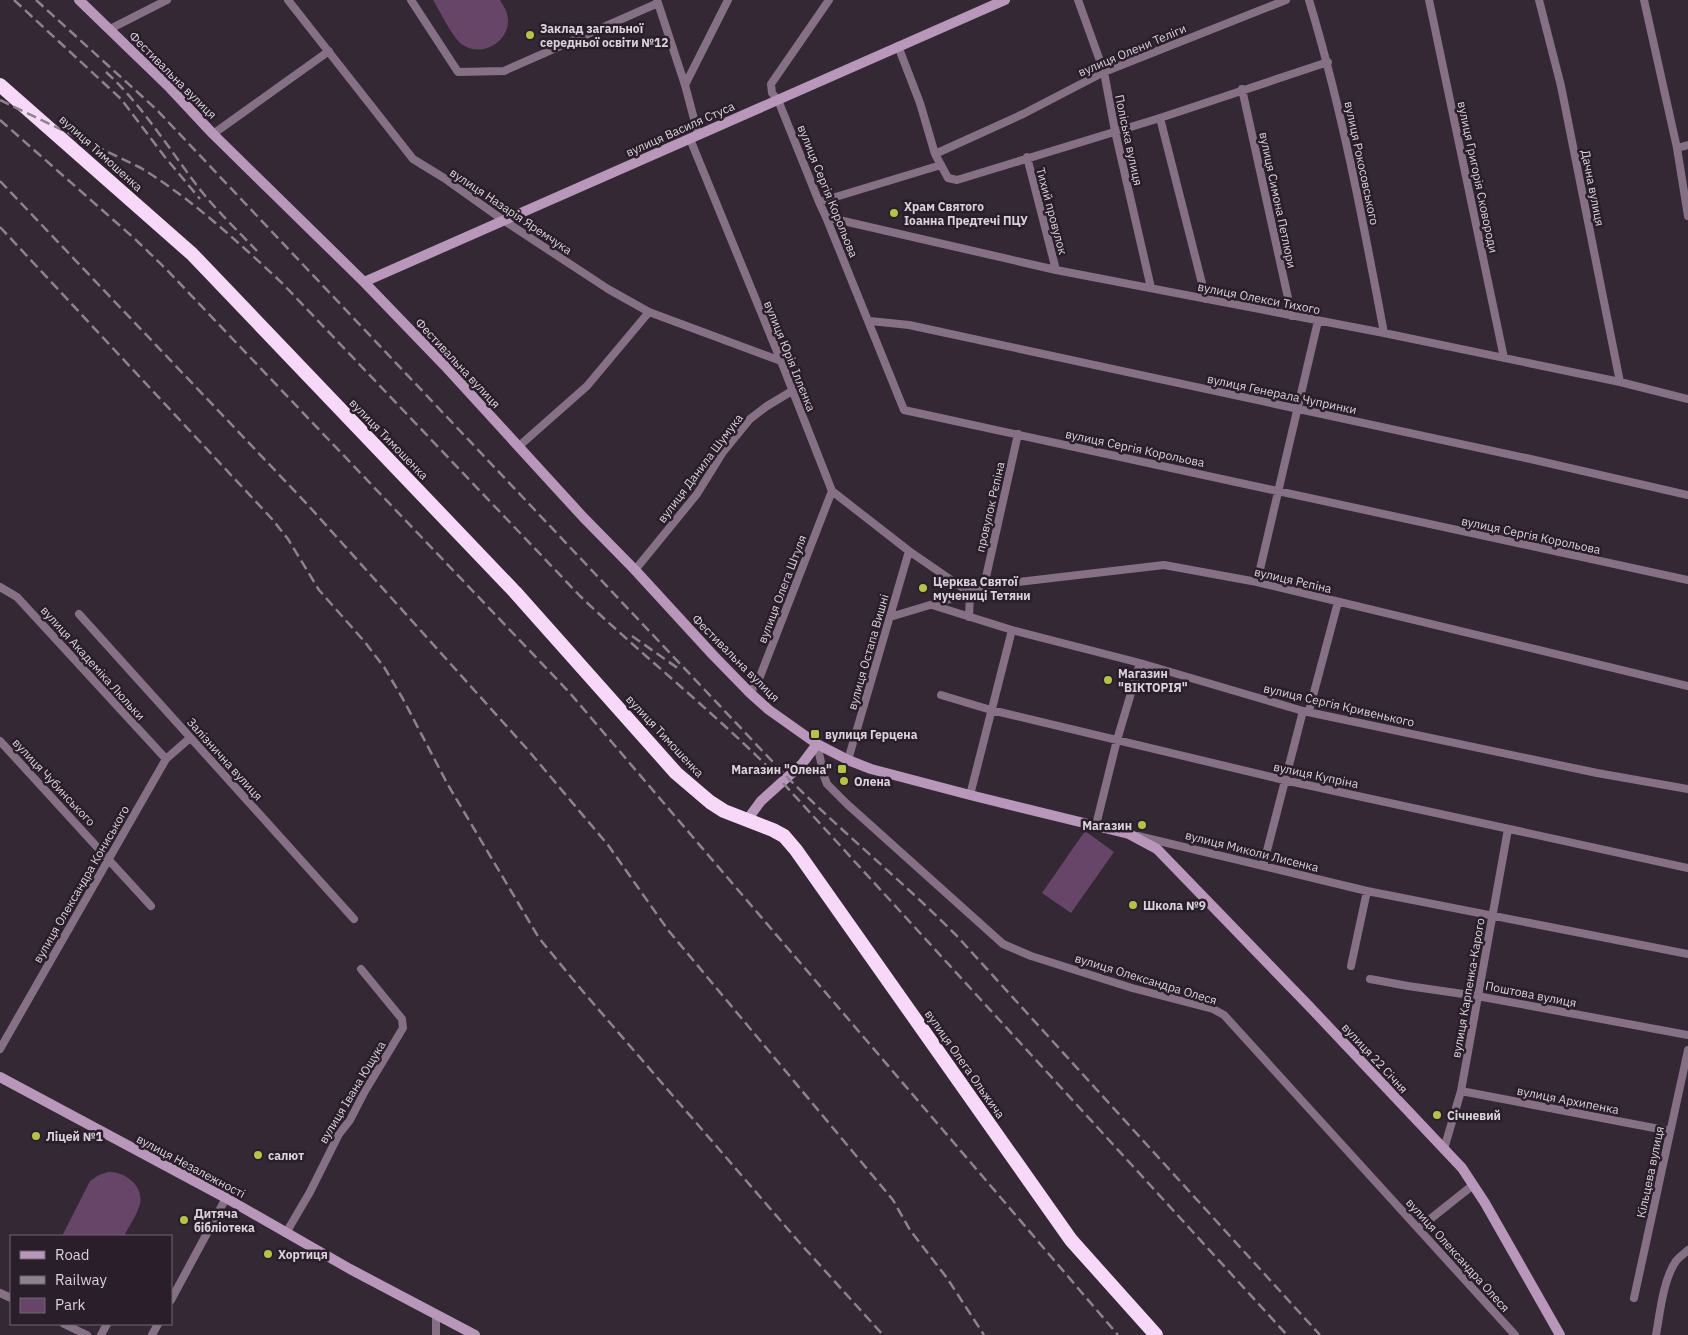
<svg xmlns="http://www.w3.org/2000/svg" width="1688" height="1335" font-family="'IBM Plex Sans',sans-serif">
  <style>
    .green { fill: #674569 }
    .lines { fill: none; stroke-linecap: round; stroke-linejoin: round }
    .street { stroke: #867086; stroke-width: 8 }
    .secondary { stroke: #b897ba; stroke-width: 10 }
    .highway { stroke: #f7d8f8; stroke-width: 14 }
    .rail { stroke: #8c838d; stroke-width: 2.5; stroke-dasharray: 10 5; stroke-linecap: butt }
    .poi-dot { fill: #b5c249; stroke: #291e2a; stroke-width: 2 }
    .labels { text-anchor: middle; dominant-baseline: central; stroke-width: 5; stroke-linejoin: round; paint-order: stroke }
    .poi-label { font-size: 12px; font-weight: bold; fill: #dad2da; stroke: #291e2a; text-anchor: start }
    .street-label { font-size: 12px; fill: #dad2da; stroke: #291e2a }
  </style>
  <rect width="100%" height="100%" fill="#332834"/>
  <!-- green -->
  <path class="green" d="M433,0h67c2,4 6,9 7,14 7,24 -23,45 -44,31 -10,-6 -23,-34 -30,-45z
    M1085,831l29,21 -43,61 -29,-20z
    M108,1172c16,-1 36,13 32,32 -3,11 -11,22 -16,32h-62l28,-55 9,-6z"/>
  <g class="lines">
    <!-- street -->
    <path class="street" d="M288,0l125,159 31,19 59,42 105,69 41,23 132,49
      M411,0l47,72 46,-1 154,-68
      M657,0l28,85 13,49
      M829,0l-58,84 1,9 6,7 41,102 7,15 78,193 784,170
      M1078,0l26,72 11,59 36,157
      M1309,0c33,109 54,221 75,333
      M1429,0l75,358
      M1539,0l22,86 59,296
      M1644,0l33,148 11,68
      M110,29l57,-29
      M898,46l22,57 15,51 13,24 9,2 203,-62 168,-56
      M685,85l43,-85
      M1242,89l50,227
      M1160,118l46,181
      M213,134l116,-83
      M690,139l91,222 51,130 77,60 61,42 -1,24
      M1677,148l11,-3
      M935,154l88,-40 81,-42 182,-72
      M1027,157l29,113
      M819,202l122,-37
      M826,217l230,53 328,63 236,49 68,17
      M870,321l39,4 617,133 162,37
      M518,447l69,-61 62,-74
      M635,570l62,-76 26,-42 27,-33 17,-13 25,-15
      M1257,582l61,-261
      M984,586l34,-152
      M0,587l17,10 149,162
      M932,605l80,25 128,33 163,48 294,62 91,16
      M79,614l275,305
      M890,617l80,-24 14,-7 180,-21 93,17 431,104
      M750,693l9,-14 73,-188
      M941,695l50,15 293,70 404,88
      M1309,711l29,-109
      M0,741l151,165
      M817,744l7,32 3,8 20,20 156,140 28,12 101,32 81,21 11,6 291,320
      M848,760l61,-209
      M970,795l42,-165
      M1096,825l21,-85 23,-77
      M1138,836l229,55 321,63
      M1263,866l40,-155
      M1351,966l16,-75
      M1370,979l38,7 69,10 211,39
      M0,1049l166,-290 24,-21
      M1461,1091l209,40
      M1444,1149l17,-58 47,-262
      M1419,1228l54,-43
      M286,1233l24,-41 29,-58 11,-14 15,-29 38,-63 -1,-9 -41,-50
      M0,1293l11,5
      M1634,1298l54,-248
      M171,1300l55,-102
      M64,1324l23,11
      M101,1335l6,-11
      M152,1335l6,-11
      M436,1335v-21
      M1656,1335c4,-22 7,-55 20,-74 3,-4 8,-7 12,-11"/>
    <!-- secondary -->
    <path class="secondary" d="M79,0l91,88 43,46 151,148 80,83 139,152 52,53 78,85 37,38 19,17 48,34 31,16 23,9 99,26 159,39 28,15 152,157 153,162 23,35 75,132
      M364,282l641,-282
      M747,820l14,-19 41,-37 15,-20
      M0,1077l226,121 124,71 125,66"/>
    <!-- highway -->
    <path class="highway" d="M0,85l192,169 323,338 161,181 34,29 14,9 49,19 11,6 12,14 275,390 85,95"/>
    <!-- rail -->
    <path class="rail" d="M14,0l107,99 44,58 35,42
      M36,0l120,109 632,669c54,54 114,103 168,157l364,400
      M106,72c38,35 64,79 96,120 17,21 37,40 55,59
      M0,100l141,68c52,32 97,74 141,115l298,313c61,58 126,110 186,169
      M0,120l135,119 32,31 402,422 549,643
      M0,181l307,323 221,246 80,95 60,85 225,270 17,30 37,48 37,57
      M0,227l272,292 16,20 31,51 45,51 20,26 19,32 45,86 91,153 41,50 219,254 84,93
      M632,636l47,33
      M783,783l504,552"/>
  </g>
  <!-- markers -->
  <g class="poi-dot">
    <circle cx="530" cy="35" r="5"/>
    <circle cx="894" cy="213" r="5"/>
    <circle cx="923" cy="588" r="5"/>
    <circle cx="1108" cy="680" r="5"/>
    <rect x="810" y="729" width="10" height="10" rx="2.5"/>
    <rect x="837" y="764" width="10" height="10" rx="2.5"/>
    <circle cx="844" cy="781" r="5"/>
    <circle cx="1142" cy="825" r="5"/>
    <circle cx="1133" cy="905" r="5"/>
    <circle cx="1437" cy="1115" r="5"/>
    <circle cx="36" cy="1136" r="5"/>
    <circle cx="258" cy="1155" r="5"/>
    <circle cx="184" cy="1220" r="5"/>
    <circle cx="268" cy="1254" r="5"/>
  </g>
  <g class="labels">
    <!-- poi labels -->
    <g class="poi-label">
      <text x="540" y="28">Заклад загальної<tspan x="540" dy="14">середньої освіти №12</tspan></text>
      <text x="904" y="206">Храм Святого<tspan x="904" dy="14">Іоанна Предтечі ПЦУ</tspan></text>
      <text x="933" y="581">Церква Святої<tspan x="933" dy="14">мучениці Тетяни</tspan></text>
      <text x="1118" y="673">Магазин<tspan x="1118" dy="14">"ВІКТОРІЯ"</tspan></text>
      <text x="825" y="734">вулиця Герцена</text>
      <text x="832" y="769" text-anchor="end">Магазин "Олена"</text>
      <text x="854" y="781">Олена</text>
      <text x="1132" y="825" text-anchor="end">Магазин</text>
      <text x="1143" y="905">Школа №9</text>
      <text x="1447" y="1115">Січневий</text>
      <text x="46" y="1136">Ліцей №1</text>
      <text x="268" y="1155">салют</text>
      <text x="194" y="1213">Дитяча<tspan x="194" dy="14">бібліотека</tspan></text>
      <text x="278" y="1254">Хортиця</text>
    </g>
    <!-- street labels -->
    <g class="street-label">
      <text transform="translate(1132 50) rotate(-23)">вулиця Олени Теліги</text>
      <text transform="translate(173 75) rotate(45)">Фестивальна вулиця</text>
      <text transform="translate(680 129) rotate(-24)">вулиця Василя Стуса</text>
      <text transform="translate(1129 140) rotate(78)">Поліська вулиця</text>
      <text transform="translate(101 153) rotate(42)">вулиця Тимошенка</text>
      <text transform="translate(1362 163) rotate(78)">вулиця Рокосовського</text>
      <text transform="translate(1478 177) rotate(78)">вулиця Григорія Сковороди</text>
      <text transform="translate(1593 188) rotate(79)">Дачна вулиця</text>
      <text transform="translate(828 191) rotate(68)">вулиця Сергія Корольова</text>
      <text transform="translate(1278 200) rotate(78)">вулиця Симона Петлюри</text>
      <text transform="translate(511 211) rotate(34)">вулиця Назарія Яремчука</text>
      <text transform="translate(1052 211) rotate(75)">Тихий провулок</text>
      <text transform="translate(1259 298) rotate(11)">вулиця Олекси Тихого</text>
      <text transform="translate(790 356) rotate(68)">вулиця Юрія Іллєнка</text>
      <text transform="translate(458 363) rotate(47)">Фестивальна вулиця</text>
      <text transform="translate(1282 394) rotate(12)">вулиця Генерала Чупринки</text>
      <text transform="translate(389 439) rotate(46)">вулиця Тимошенка</text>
      <text transform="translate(1135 448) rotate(12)">вулиця Сергія Корольова</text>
      <text transform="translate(700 468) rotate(-53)">вулиця Данила Шумука</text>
      <text transform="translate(990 507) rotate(-77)">провулок Рєпіна</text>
      <text transform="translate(1531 535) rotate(12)">вулиця Сергія Корольова</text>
      <text transform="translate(1293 580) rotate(13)">вулиця Рєпіна</text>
      <text transform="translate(782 589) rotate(-69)">вулиця Олега Штуля</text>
      <text transform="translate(868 652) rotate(-74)">вулиця Остапа Вишні</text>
      <text transform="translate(736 658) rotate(45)">Фестивальна вулиця</text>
      <text transform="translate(93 663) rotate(48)">вулиця Академіка Люльки</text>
      <text transform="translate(1339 705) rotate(13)">вулиця Сергія Кривенького</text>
      <text transform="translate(665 736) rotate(47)">вулиця Тимошенка</text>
      <text transform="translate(225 759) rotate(48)">Залізнична вулиця</text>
      <text transform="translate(1316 775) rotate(12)">вулиця Купріна</text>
      <text transform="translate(54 782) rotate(47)">вулиця Чубинського</text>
      <text transform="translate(1252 851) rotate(14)">вулиця Миколи Лисенка</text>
      <text transform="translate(81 884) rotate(-60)">вулиця Олександра Кониського</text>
      <text transform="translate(1146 979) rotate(17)">вулиця Олександра Олеся</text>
      <text transform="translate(1468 988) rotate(-80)">вулиця Карпенка-Карого</text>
      <text transform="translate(1531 994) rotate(11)">Поштова вулиця</text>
      <text transform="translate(1375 1058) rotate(47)">вулиця 22 Січня</text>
      <text transform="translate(965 1064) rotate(55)">вулиця Олега Ольжича</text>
      <text transform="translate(352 1092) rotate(-59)">вулиця Івана Ющука</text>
      <text transform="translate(1568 1100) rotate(11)">вулиця Архипенка</text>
      <text transform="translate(191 1166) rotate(28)">вулиця Незалежності</text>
      <text transform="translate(1650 1172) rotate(-78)">Кільцева вулиця</text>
      <text transform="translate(1458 1255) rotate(48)">вулиця Олександра Олеся</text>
    </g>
  </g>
  <!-- legend -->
  <rect x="10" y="1235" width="162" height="90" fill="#291e2a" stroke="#706670"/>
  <rect x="20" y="1251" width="25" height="8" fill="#b897ba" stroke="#706670"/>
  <text x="55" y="1260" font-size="15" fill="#dad2da">Road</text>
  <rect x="20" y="1276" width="25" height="8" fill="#8c838d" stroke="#706670"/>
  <text x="55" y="1285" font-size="15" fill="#dad2da">Railway</text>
  <rect x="20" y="1298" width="25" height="15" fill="#674569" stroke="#706670"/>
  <text x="55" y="1310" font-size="15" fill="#dad2da">Park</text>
</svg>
